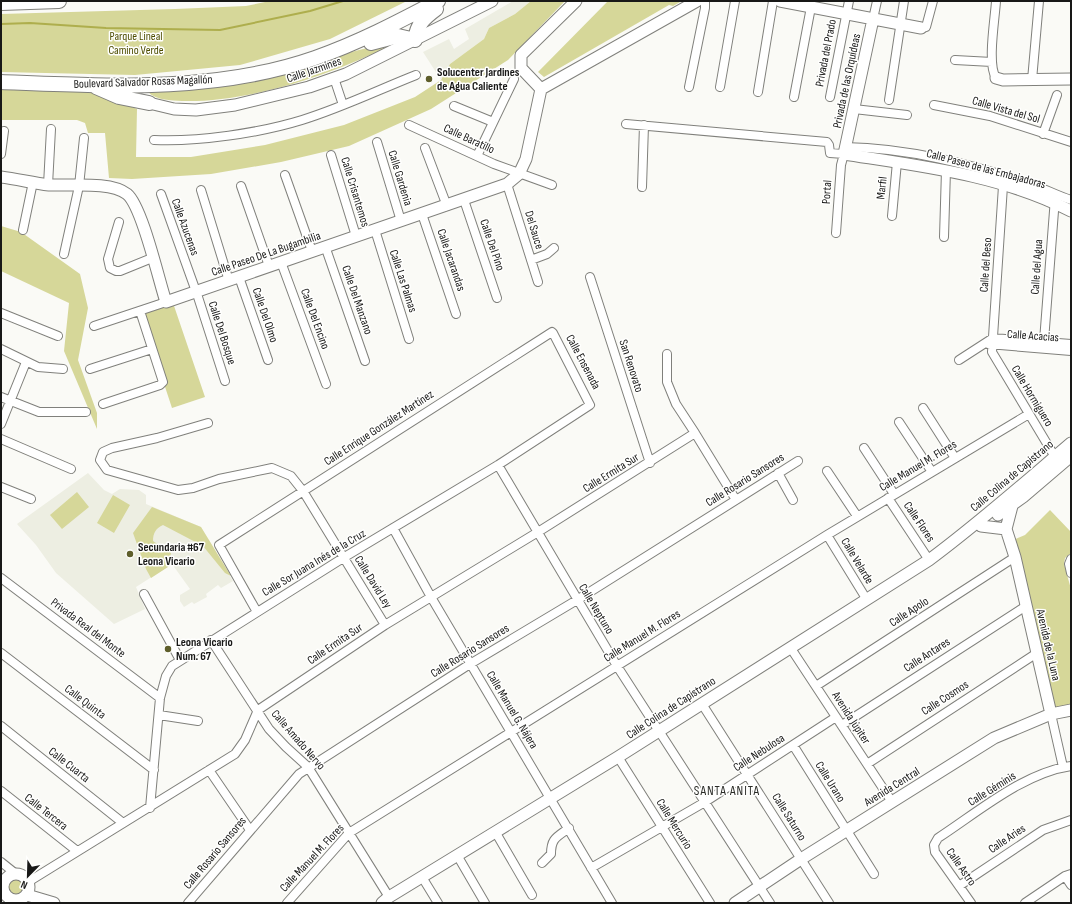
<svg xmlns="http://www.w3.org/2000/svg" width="1072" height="904" font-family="'Sofia Sans Condensed',sans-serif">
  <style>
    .built { fill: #edeee2 }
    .green { fill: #d6d799 }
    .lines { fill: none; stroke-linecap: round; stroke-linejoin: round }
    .stream { stroke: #aeae4d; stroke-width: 2 }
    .street-casing { stroke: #80807c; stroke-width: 10 }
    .secondary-casing { stroke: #80807c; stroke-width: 13 }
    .highway-casing { stroke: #80807c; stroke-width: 16 }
    .street { stroke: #fff; stroke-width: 8 }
    .secondary { stroke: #fff; stroke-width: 11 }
    .highway { stroke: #fff; stroke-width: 14 }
    .poi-dot { fill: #5e5e2b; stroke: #fffffe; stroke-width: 1.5 }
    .labels { text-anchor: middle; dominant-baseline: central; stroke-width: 3; stroke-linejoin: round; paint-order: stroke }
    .park-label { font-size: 12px; fill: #4e4d00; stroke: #fffffe }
    .street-label { font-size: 12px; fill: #181817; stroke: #fffffe }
    .poi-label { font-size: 12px; font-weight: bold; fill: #181817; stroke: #fffffe; text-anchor: start }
    .neighbourhood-label { font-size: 13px; letter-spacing: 1px; fill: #2a2b27; stroke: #fffffe }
  </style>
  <rect width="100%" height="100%" fill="#fafaf6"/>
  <!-- built -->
  <path class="built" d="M513,1h18l-16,13 -26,14 -5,11 -34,25 -9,16 -18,-28 26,-13 5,10 15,-10 -4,-10z
    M88,473l16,17 8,4 8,-5 19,1 7,5v9l55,23 32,54 -12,7 -3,-3 -12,9 1,3 -13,7 -2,-2 -8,5 -4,-6v-6l10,-6 -18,-25 -36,23 9,22 -31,15 -58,-51 -20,-28 -19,-21z"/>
  <!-- green -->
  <path class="green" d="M270,1h137l-77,38 -90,26 -105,10 -134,-3v-58l174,-5 71,-3z
    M531,1h34l-57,59 -77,49 -82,37 -68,16 -70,12 -79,5 -23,-1 -4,-45h-17l-3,-10 -8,-3h-76v-31l90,2 46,18 -1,48h55l74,-12 79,-20 71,-28 26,-17 9,-16 34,-25 5,-11 26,-14z
    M608,1h74l-9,5 -4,-1 -125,72 -6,-5z
    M400,40c-58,32 -150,63 -218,61 -11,-1 -25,0 -34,-9l163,-27 44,-14z
    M1,226l20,6 59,42 8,34 -10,52 19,53v16l-33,-78 5,-48 -68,-32z
    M172,300l33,97 -33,11 -32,-97z
    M77,492l12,15 -27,22 -12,-14z
    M113,495l17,10 -16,28 -17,-10z
    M152,507l49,20 30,49 -6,-3 -22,-27 -40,-21c-7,3 -10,8 -10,16l18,12 -3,14 -17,11 -5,-9 -13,-36z
    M1050,510l21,22v21l-6,5 -1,6 7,25v117l-18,3 -40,-169 12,-5z
    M7 887a9 9 0 1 1 18 0a9 9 0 1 1-18 0Z"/>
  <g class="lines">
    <!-- stream -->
    <path class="stream" d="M1,24l29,-1 76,5 114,2 90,-19 33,-10"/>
    <defs>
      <path id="street" d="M873,19l4,-18
        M921,28l5,-1 7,-26
        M955,60l37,2
        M334,78l9,27
        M996,78c-9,-14 -1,-59 0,-77
        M1032,80l7,-79
        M689,87l16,-79v-7
        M720,87l15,-86
        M758,92l15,-91
        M794,97l17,-90
        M830,97l19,-96
        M889,100l15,-99
        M934,105l56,11 81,26
        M454,106l39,16
        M854,109l53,6
        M626,124l201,18 2,3 1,8 14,1 -3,11 -5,68
        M409,125l85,39 58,21
        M1043,134l14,-39
        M154,140c44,2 106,-7 148,-20 39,-12 76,-30 114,-45
        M377,142l24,79
        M845,147c63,1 124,17 183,36 15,5 28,12 43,17
        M425,148l22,58
        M1,154l3,-23
        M331,155l25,81
        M477,156l37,-77
        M285,175l27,76
        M507,184l31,98
        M48,185l3,-56
        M241,186l28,80
        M1003,186l-11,166 63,105
        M642,187l2,-62
        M201,190l28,91
        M161,194l37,103 27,84
        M464,200l33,98
        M422,214l34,100
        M892,216l5,-54
        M119,222l-11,37 2,9 6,3h4l32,-13
        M23,230l10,-48
        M375,230l34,109
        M944,237l2,-67
        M325,246l40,115
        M64,254l15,-68 5,-48
        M531,260l16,-6 7,-6
        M281,262l45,122
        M239,277l29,83
        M590,277l60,186
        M1,313l57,23
        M94,326l72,-24
        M1044,341l11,-143
        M988,344l83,7
        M1,349l37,18 25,2
        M667,354v28l9,22 19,29
        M959,360l34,-22 78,6
        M90,369l62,-20
        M1,397l38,15h47
        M103,404l57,-19 3,-3 -23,-71
        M923,408l32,50
        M899,422l33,50
        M208,423l-51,15 -45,10 -9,4 -3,8 7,10 71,20 15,-2 26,-9 53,-11 19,8 12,15 82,134
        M1,424l25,-62
        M1,439l70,30
        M864,448l30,46
        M498,465l119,201 153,237
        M827,471l30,45
        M778,473l15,27
        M1,487l30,12
        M888,498l41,62
        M393,528l38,69 181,306
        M827,535l40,65
        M1071,559l-2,5 2,9
        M1,578l159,120
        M144,594l36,66
        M211,640l58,89 17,18 22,20 81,130
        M790,647l102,155
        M1,653l153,117
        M816,686l199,-129
        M702,704l127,199
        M1051,714l12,53
        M159,715l39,6
        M842,725l184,-119
        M1,726l122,97
        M793,745l81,129
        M618,757l92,146
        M867,764l170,-111
        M209,770l41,60
        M1,791l76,60
        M150,808l10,-110 6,-22 6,-10 171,-108 155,-93 92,-60 -37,-72 -1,-1 -333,213 38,67
        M496,833l36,62
        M457,855l28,48
        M1,862l15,12
        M542,863l9,-9c0,-16 6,-17 18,-26
        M591,868l114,-66 131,-85
        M1065,876l6,9
        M422,877l16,26
        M28,882l207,-128 10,-14 13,-30 127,-85 153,-93 157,-99 41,67
        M959,886l84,-56 28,-10
        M188,903l111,-129 171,-110 107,-64 221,-139
        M287,903l62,-70 478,-298 202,-121
        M971,903l-36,-51 -1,-7 4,-7c40,-26 85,-65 133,-72
        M1025,903l40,-27 6,-2"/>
      <path id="secondary" d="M576,1l-55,54v13l20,21 156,-88
        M780,1l141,27
        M873,19l-29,135c77,12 157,21 227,57
        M996,78l7,2 68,-1
        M149,103l25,6 22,1 39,-5 74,-18 37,-13 146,-73
        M1,177c16,2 32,6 48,8 21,1 62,-4 78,9 15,12 32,87 39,108l341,-118 12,-10 7,-15 15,-70
        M998,515l25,-18 48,-41
        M978,522l3,4 25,3
        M1006,529l9,28 36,157
        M1006,529l6,-23 -2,-3
        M3 887a13 13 0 1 1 26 0a13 13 0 1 1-26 0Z
        M27,895l27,8
        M382,903l7,-6 229,-140 311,-197c50,-37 95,-77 142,-117
        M735,903l66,-44 193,-121 57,-24 20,-4"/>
      <path id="highway" d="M1,3l58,-2
        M371,43l27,-7 17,4c2,-16 9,-22 21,-31
        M1,82c104,4 214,11 314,-24 43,-15 83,-36 123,-57
        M96,87l23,10 30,6"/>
    </defs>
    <!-- street casing -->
    <use href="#street" class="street-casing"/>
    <!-- secondary casing -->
    <use href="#secondary" class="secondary-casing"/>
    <!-- highway casing -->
    <use href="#highway" class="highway-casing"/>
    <!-- street -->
    <use href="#street" class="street"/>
    <!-- secondary -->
    <use href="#secondary" class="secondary"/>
    <!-- highway -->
    <use href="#highway" class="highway"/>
  </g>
  <!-- markers -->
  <g class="poi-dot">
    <circle cx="429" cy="79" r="4"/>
    <circle cx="130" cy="554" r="4"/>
    <circle cx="168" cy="649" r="4"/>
  </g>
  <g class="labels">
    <!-- park labels -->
    <g class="park-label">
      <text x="136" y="36">Parque Lineal<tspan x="136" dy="14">Camino Verde</tspan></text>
    </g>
    <!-- street labels -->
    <g class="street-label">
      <text transform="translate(826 53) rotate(-79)">Privada del Prado</text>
      <text transform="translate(314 70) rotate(-19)">Calle Jazmines</text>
      <text transform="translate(847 81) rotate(-78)">Privada de las Orquídeas</text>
      <text transform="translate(143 82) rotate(-2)">Boulevard Salvador Rosas Magallón</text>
      <text transform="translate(1006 110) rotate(16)">Calle Vista del Sol</text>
      <text transform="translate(469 139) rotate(25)">Calle Baratillo</text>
      <text transform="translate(986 169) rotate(15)">Calle Paseo de las Embajadoras</text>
      <text transform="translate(400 178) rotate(73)">Calle Gardenia</text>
      <text transform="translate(882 188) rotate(-84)">Marfil</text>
      <text transform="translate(355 192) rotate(73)">Calle Crisantemos</text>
      <text transform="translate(827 192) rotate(-86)">Portal</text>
      <text transform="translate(185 227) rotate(70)">Calle Azucenas</text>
      <text transform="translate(534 230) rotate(73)">Del Sauce</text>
      <text transform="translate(492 245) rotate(71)">Calle Del Pino</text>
      <text transform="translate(266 254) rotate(-19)">Calle Paseo De La Bugambilia</text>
      <text transform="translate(451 260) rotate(71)">Calle Jacarandas</text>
      <text transform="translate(986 265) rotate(-86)">Calle del Beso</text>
      <text transform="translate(1037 267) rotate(-86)">Calle del Agua</text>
      <text transform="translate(403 281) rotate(72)">Calle Las Palmas</text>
      <text transform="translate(357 300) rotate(71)">Calle Del Manzano</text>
      <text transform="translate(265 315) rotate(71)">Calle Del Olmo</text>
      <text transform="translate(315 319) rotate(70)">Calle Del Encino</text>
      <text transform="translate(222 333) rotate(72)">Calle Del Bosque</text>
      <text transform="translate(1033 336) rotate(4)">Calle Acacias</text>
      <text transform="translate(583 362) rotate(62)">Calle Ensenada</text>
      <text transform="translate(631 366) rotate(72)">San Renovato</text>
      <text transform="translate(1032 396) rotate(59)">Calle Hormiguero</text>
      <text transform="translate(379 428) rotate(-33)">Calle Enrique González Martínez</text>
      <text transform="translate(918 466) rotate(-31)">Calle Manuel M. Flores</text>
      <text transform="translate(611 473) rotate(-32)">Calle Ermita Sur</text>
      <text transform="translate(1012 476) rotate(-40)">Calle Colina de Capistrano</text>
      <text transform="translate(745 480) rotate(-32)">Calle Rosario Sansores</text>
      <text transform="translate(919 522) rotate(56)">Calle Flores</text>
      <text transform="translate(857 561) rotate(59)">Calle Velarde</text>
      <text transform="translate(314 563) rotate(-31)">Calle Sor Juana Inés de la Cruz</text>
      <text transform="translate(373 582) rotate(58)">Calle David Ley</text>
      <text transform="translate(596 609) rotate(59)">Calle Neptuno</text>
      <text transform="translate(909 612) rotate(-33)">Calle Apolo</text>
      <text transform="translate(88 628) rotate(37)">Privada Real del Monte</text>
      <text transform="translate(642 636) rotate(-32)">Calle Manuel M. Flores</text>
      <text transform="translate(335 644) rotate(-34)">Calle Ermita Sur</text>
      <text transform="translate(1048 645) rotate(77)">Avenida de la Luna</text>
      <text transform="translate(470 651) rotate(-32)">Calle Rosario Sansores</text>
      <text transform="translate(927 655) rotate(-33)">Calle Antares</text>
      <text transform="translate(945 698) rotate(-33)">Calle Cosmos</text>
      <text transform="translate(85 702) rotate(37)">Calle Quinta</text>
      <text transform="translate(671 708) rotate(-33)">Calle Colina de Capistrano</text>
      <text transform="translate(512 710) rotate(59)">Calle Manuel G. Nájera</text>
      <text transform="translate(851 718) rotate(57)">Avenida Júpiter</text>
      <text transform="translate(298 740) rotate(49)">Calle Amado Nervo</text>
      <text transform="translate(759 753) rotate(-33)">Calle Nebulosa</text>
      <text transform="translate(69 765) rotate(38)">Calle Cuarta</text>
      <text transform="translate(830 782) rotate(58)">Calle Urano</text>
      <text transform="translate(892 787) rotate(-32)">Avenida Central</text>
      <text transform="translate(992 789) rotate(-32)">Calle Géminis</text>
      <text transform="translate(46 812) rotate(38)">Calle Tercera</text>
      <text transform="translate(789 817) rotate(58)">Calle Saturno</text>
      <text transform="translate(674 824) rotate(58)">Calle Mercurio</text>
      <text transform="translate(1007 839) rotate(-34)">Calle Aries</text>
      <text transform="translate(215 853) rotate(-50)">Calle Rosario Sansores</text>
      <text transform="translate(312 858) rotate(-47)">Calle Manuel M. Flores</text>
      <text transform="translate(961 867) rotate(55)">Calle Astro</text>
    </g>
    <!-- poi labels -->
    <g class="poi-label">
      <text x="437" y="72">Solucenter Jardines<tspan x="437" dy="14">de Agua Caliente</tspan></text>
      <text x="138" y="547">Secundaria #67<tspan x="138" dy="14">Leona Vicario</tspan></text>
      <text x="176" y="642">Leona Vicario<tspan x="176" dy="14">Num. 67</tspan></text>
    </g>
    <!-- neighbourhood labels -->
    <g class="neighbourhood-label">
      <text x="727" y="791">SANTA ANITA</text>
    </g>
  </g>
  <!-- border -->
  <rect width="1072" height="904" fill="none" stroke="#181817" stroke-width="4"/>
  <!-- north arrow -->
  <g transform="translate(28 876) rotate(203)" stroke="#fffffe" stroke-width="3" paint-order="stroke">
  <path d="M0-3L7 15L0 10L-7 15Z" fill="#181817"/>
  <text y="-6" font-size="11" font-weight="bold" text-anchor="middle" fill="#181817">N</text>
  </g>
</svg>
